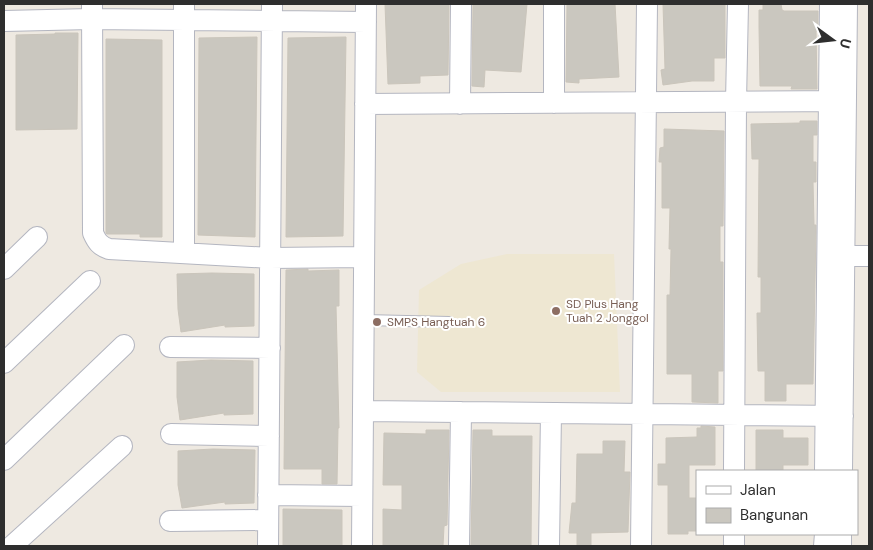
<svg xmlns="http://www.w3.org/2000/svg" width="873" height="550" font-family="'DM Sans',sans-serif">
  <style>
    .education { fill: #eee7d2 }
    .building { fill: #cac7bf; stroke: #cac5bb }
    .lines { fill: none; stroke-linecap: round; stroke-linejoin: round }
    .lane-casing { stroke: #b4b6c0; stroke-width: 12 }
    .street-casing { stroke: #b4b6c0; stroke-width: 22 }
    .lane { stroke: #fff; stroke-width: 10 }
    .street { stroke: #fff; stroke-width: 20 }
    .education-dot { fill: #8d6e63; stroke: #fff; stroke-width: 2 }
    .labels { text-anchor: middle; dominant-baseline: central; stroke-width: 4; stroke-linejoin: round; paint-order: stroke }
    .education-label { font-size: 12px; fill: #785e54; stroke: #fff; text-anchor: start }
  </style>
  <rect width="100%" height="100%" fill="#eee9e1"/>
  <!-- education -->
  <path class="education" d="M507,254h107l6,138h-179l-24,-20 2,-82 42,-26z"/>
  <!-- building -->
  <path class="building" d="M385,4h64l-1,71 -28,1v7l-32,1z
    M473,4h54l-6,68 -36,-2 -1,17 -12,-1z
    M567,4h48l4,73 -40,2v4l-13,-1z
    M663,4l62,1v53h-11v23h-22l-29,4 -2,-15 4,-1z
    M763,4h18l1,6 2,1h34v20h-2l1,58h-26l1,-3h-32l-1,-60v-16h4z
    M55,33h23l-1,96 -61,1v-95l39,-1z
    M257,37l-2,200 -57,-2 1,-197z
    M346,37l-3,199 -57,1 2,-199z
    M106,39l56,1v197h-22v-3h-33l-1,-1z
    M800,121h17v14h-4v27h3v20h-3l1,43h2v6l-3,153h-27v17h-21v-30h-7l-1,-58h4v-36h-3l1,-118h-7l-1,-35 49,-1z
    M664,129l60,2 -1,95h-3v36h3v109h-5v32l-26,-1v-28h-25v-79h3l1,-46h-2l1,-41h-8v-46h-3l1,-14 4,-1z
    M308,269v2l31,-1v36h-3l3,122h-1l-1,56h-15v-15h-38l2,-199z
    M212,273l42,1v52l-29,1v-2l-44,7 -3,-23 -1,-35z
    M211,360l42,1v53l-29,1v-2l-44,7 -3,-23v-35z
    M701,426l14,1v38h-26v33h8v33h-9v3h-20v-49h-10v-21h8v-26l31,-1v-9h4z
    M426,430h23l-2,95 -3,1 -1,20h-60v-37l19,1v-25h-19l1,-52 42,1z
    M473,430h19v6h40l-1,110h-60z
    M756,430h27v8h25v27h-25v6h-27z
    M603,441h22l-1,31h6l-2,60 -37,1v13h-14v-13h-8l3,-30h4l1,-49h26z
    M213,449l42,1 -1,53 -29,1v-2l-43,6 -4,-23v-34z
    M283,509l59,1v36h-59z"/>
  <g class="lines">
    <defs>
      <path id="lane" d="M364,320l85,2"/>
      <path id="street" d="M92,4l1,229c4,9 7,13 16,16l161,9 94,-1
        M4,21l87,-2 275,3
        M554,103v-99
        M365,104l481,-3
        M460,104l1,-100
        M184,252v-248
        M832,256h37
        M4,269l33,-32
        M170,347l100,1
        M4,363l86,-82
        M363,411l480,5
        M171,434l98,2
        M4,460l120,-115
        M734,471l2,-369 2,-98
        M825,471l5,-467
        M842,471l5,-467
        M268,495l94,1
        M170,521l98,-1
        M12,546l110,-100
        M268,546l4,-542
        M362,546l4,-542
        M459,546l2,-134
        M549,546l2,-133
        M641,546l6,-542
        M734,546v-12
        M824,546l1,-12
        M841,546v-12"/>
    </defs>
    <!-- lane casing -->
    <use href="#lane" class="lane-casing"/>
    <!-- street casing -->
    <use href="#street" class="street-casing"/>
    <!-- lane -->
    <use href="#lane" class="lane"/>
    <!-- street -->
    <use href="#street" class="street"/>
  </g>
  <!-- markers -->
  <g class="education-dot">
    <circle cx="556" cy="311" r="5"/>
    <circle cx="377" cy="322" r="5"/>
  </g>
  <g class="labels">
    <!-- education labels -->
    <g class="education-label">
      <text x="566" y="304">SD Plus Hang<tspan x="566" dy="14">Tuah 2 Jonggol</tspan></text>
      <text x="387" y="322">SMPS Hangtuah 6</text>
    </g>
  </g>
  <!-- border -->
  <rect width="873" height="550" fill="none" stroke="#2e2e2e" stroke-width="10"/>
  <!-- legend -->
  <rect x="696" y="470" width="162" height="65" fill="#ffffff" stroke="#ababab"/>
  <rect x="706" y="486" width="25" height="8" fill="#ffffff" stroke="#ababab"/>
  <text x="740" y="495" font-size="15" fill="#2e2e2e">Jalan</text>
  <rect x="706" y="508" width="25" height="15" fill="#cac7bf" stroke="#ababab"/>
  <text x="740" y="520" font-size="15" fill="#2e2e2e">Bangunan</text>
  <!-- north arrow -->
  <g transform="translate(833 40) rotate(105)" stroke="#ffffff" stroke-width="4" paint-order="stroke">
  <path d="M0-4L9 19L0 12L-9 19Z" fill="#2e2e2e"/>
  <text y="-8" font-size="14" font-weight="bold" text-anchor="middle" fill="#2e2e2e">U</text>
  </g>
</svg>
